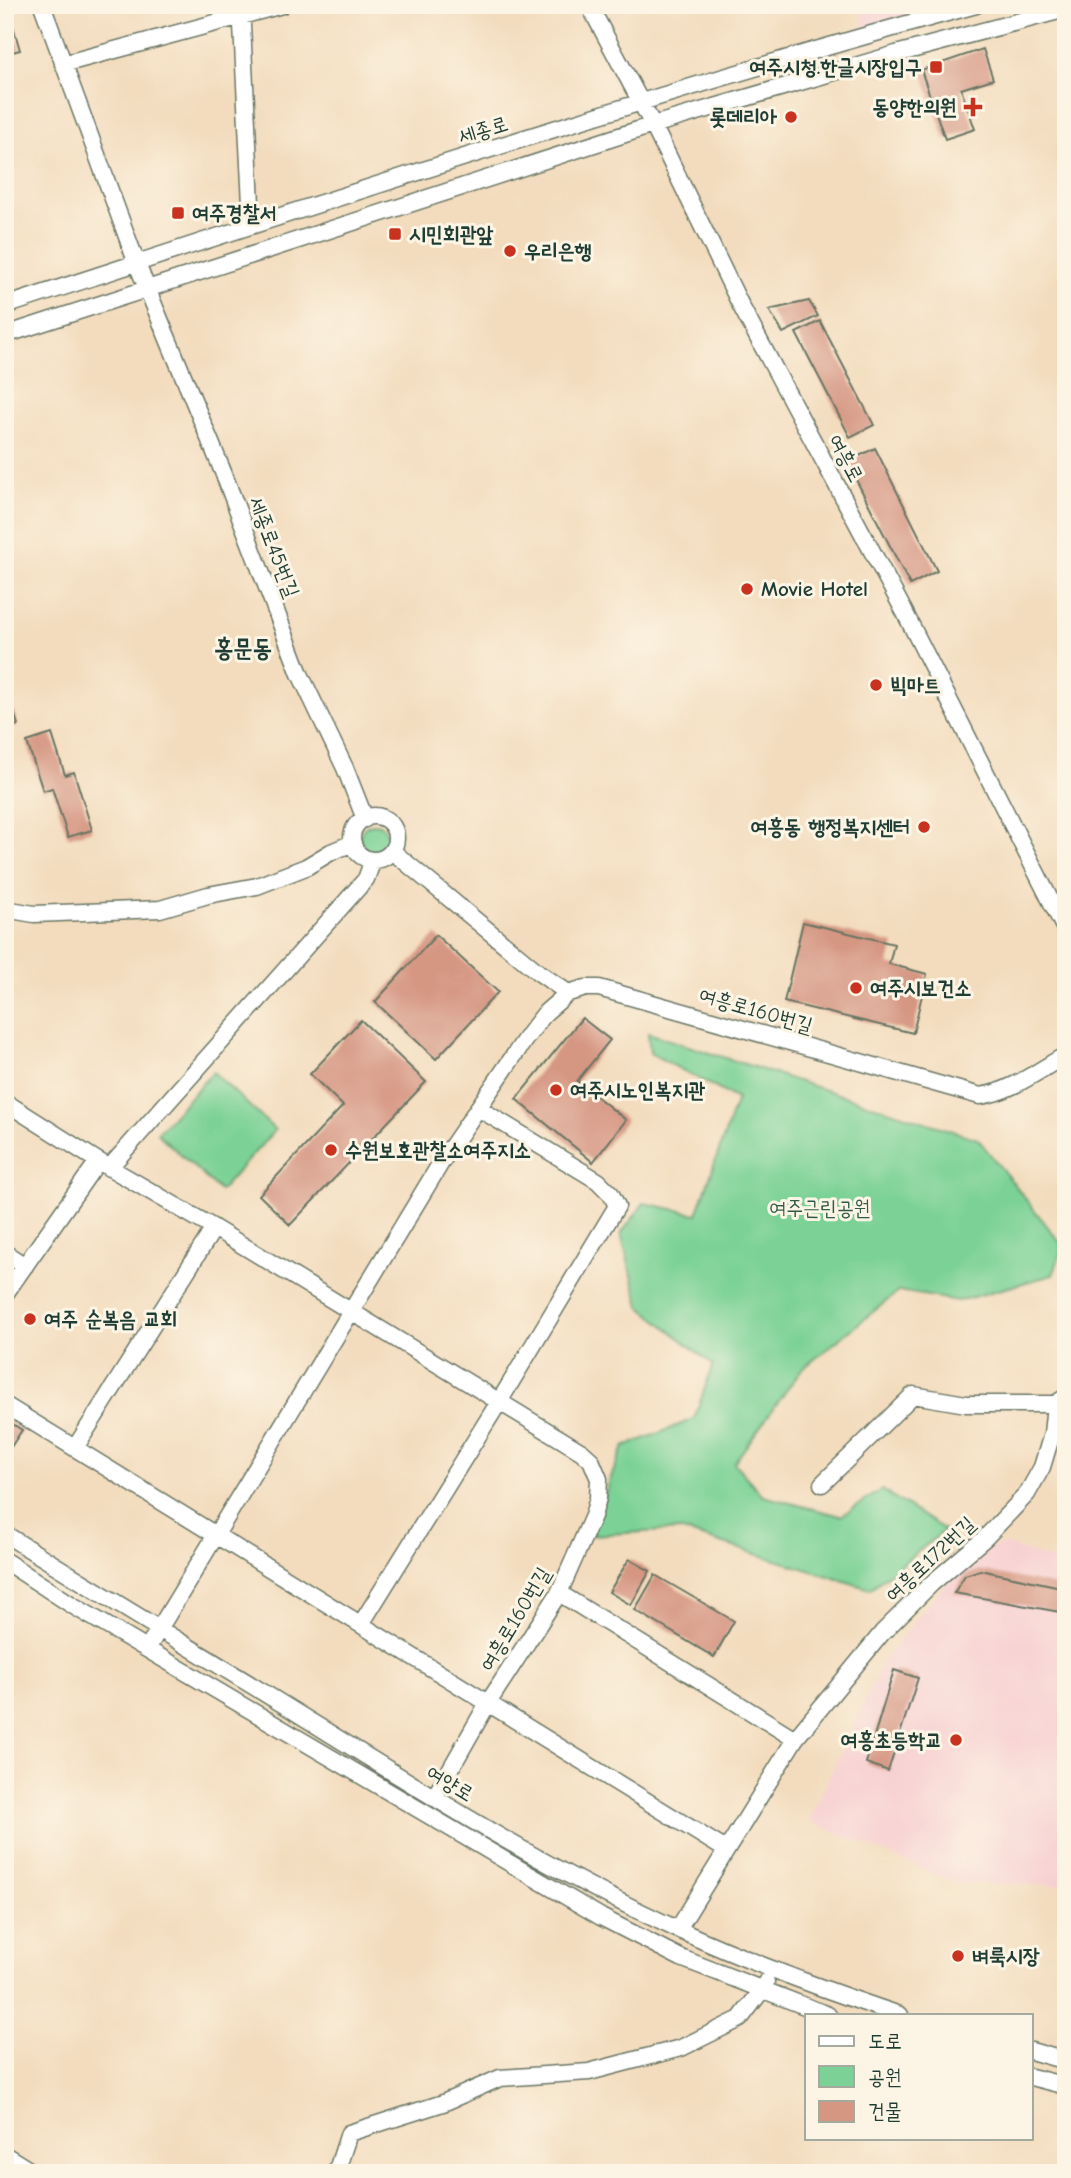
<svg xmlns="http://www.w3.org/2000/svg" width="1071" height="2178" font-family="'Comic Neue','Poor Story',sans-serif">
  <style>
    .built { fill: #f7cfd1 }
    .green { fill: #7cd296; stroke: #4e8865; stroke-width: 2 }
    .building { fill: #d59682 }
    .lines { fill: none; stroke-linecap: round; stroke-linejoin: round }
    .minor-casing { stroke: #697564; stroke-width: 19 }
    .minor { stroke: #fff; stroke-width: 16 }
    .poi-dot { fill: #c8321e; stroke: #fcf5e5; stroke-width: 2.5 }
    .labels { text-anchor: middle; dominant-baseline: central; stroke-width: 6; stroke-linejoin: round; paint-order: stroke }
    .poi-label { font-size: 21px; font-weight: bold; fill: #1f3d34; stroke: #fcf5e5; text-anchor: start }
    .street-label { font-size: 21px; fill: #1f3d34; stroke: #fcf5e5 }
    .park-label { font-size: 21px; fill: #325b48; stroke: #fcf5e5 }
    .quarter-label { font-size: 24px; font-weight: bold; fill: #1f3d34; stroke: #fcf5e5 }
  </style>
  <rect width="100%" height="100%" fill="#fcf5e5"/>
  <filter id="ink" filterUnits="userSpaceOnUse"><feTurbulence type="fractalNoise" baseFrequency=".0143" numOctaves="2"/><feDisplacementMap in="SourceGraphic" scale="14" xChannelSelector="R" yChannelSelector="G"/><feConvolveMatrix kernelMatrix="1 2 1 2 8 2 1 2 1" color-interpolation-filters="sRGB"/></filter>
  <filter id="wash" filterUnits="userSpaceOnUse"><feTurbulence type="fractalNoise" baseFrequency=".00686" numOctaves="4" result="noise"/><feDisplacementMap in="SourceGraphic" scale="28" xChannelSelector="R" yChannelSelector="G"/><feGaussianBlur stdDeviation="1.57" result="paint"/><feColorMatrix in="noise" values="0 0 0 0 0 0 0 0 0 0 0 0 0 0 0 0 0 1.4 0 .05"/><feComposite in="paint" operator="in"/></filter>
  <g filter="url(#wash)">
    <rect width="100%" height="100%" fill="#f3dcbd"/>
    <!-- built -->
    <path class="built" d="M860,5h53l2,14 -51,11z
      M1005,1544l61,21v318l-9,2 -101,-2 -147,-62 75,-161 60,-75 21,-19 27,-18z"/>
    <!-- green -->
    <path class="green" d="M360 838a14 14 0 1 1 28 0a14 14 0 1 1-28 0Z
      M648,1033l330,106 85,107 -10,29 -95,26 -59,-10 -98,79 -67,93 29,33 78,20 41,-26 63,40 -75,59 -191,-59 -87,5 19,-58 13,-30 70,-28 19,-54 -73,-59 -19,-72 23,-31 53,11 40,-115 -87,-46z
      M213,1072l62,58 -55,61 -63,-58z"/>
    <g id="blocks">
      <!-- building -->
      <path class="building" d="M5,12h4l11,38 -15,4z
        M983,49l10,30 -32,10 14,40 -30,10 -24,-69z
        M809,301l9,15 -35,17 -14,-23z
        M820,321l54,104 -24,12 -54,-104z
        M875,448l62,123 -27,14 -63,-123z
        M9,696l9,29 -13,4v-32z
        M52,734l13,41 9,-3 18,58 -24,7 -16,-49 -9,3 -16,-49z
        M803,922l91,22 -5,20 38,10 -14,59 -129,-31z
        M436,935l62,57 -62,67 -61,-57z
        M582,1018l28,22 -33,41 49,39 -33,42 -77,-63z
        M361,1020l65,62 -136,143 -31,-30 84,-89 -33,-32z
        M5,1419l17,11 -17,26z
        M629,1559l21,12 -19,34 -22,-13z
        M980,1570l86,18v25l-112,-20 11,-18z
        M655,1575l79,46 -20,36 -79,-47z
        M894,1670l24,8 -30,93 -22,-8z"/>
    </g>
  </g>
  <g filter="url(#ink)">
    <use href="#blocks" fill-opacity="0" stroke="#697564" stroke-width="2"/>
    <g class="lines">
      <defs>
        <path id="minor" d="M42,5l95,259 86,208 77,202 45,94 20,51
          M241,5l11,219
          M589,5l64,120 89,183 162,303 162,320
          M63,64l219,-59
          M5,306c322,-105 644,-212 971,-301
          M5,335l648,-210 243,-71 170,-45
          M352 838a22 22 0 1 1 44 0a22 22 0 1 1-44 0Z
          M392,851l146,121 30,21
          M5,909l29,5 126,-5 48,-14 49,-9 49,-19 25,-15 22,-9
          M5,1102l93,59 116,67 368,224 9,8 8,19 -1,19 -5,18 -34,77 -71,110 -54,95
          M109,1168l257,-289 7,-19
          M5,1253l20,13
          M5,1294l93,-133
          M5,1405l721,445
          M75,1448l139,-220
          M822,1484l91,-89 53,9h89
          M5,1534c92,58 186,114 279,171 129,80 257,162 395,225 72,33 146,60 221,85
          M5,1561l67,44 529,312 80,41 147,57
          M559,1593l236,146
          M361,1624l138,-222 118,-196 -6,-12 -13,-13 -120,-73
          M147,1649l295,-488 86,-126 18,-23 22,-19 18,-5h13l381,108c31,-4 59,-26 86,-41
          M678,1929l117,-190 87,-106 49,-49 54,-46 42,-44 15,-27 10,-33 3,-30 11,-7
          M1031,2051l35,10
          M1031,2077l35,9
          M5,2155l29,18
          M336,2173l13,-40 94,-30 57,-25 89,-6 92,-24 59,-29 22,-29 4,-8"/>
      </defs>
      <!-- minor casing -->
      <use href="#minor" class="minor-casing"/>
      <!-- minor -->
      <use href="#minor" class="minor"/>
    </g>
  </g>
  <!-- markers -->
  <g class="poi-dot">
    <rect x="929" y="60" width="14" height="14" rx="3.5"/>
    <path d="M969.5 96.5h7v7h7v7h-7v7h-7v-7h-7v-7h7z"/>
    <circle cx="791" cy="117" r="7"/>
    <rect x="171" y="206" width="14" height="14" rx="3.5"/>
    <rect x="388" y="227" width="14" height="14" rx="3.5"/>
    <circle cx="510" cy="251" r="7"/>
    <circle cx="747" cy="589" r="7"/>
    <circle cx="876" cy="685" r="7"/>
    <circle cx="924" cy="827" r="7"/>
    <circle cx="856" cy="988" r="7"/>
    <circle cx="556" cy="1090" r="7"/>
    <circle cx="331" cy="1150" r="7"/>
    <circle cx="30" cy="1319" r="7"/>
    <circle cx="956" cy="1740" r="7"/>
    <circle cx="958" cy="1956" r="7"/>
  </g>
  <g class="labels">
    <!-- poi labels -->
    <g class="poi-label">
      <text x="922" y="67" text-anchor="end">여주시청.한글시장입구</text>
      <text x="957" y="107" text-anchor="end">동양한의원</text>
      <text x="777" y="117" text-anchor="end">롯데리아</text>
      <text x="192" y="213">여주경찰서</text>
      <text x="409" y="234">시민회관앞</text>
      <text x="524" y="251">우리은행</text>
      <text x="761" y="589">Movie Hotel</text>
      <text x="890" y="685">빅마트</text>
      <text x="910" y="827" text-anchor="end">여흥동 행정복지센터</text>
      <text x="870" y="988">여주시보건소</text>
      <text x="570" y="1090">여주시노인복지관</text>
      <text x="345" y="1150">수원보호관찰소여주지소</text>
      <text x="44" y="1319">여주 순복음 교회</text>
      <text x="942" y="1740" text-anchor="end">여흥초등학교</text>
      <text x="972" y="1956">벼룩시장</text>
    </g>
    <!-- street labels -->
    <g class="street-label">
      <text transform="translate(483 130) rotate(-17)">세종로</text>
      <text transform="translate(846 458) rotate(62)">여흥로</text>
      <text transform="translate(274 547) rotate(69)">세종로45번길</text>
      <text transform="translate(756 1010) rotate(16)">여흥로160번길</text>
      <text transform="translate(930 1559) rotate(-43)">여흥로172번길</text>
      <text transform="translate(515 1619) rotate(-59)">여흥로160번길</text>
      <text transform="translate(450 1783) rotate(31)">여양로</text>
    </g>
    <!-- park labels -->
    <g class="park-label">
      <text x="820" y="1208">여주근린공원</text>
    </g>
    <!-- quarter labels -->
    <g class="quarter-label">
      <text x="243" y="648">홍문동</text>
    </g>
  </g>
  <!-- margin -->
  <rect width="1071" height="2178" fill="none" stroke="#fcf5e5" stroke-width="28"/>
  <!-- legend -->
  <rect x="805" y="2014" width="228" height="126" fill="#fcf5e5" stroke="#a4ab9e" stroke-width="2"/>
  <rect x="819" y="2036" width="35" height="10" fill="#ffffff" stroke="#a4ab9e" stroke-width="2"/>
  <text x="868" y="2048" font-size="21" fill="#1f3d34">도로</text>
  <rect x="819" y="2066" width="35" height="21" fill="#7cd296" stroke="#a4ab9e" stroke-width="2"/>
  <text x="868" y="2084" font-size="21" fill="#1f3d34">공원</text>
  <rect x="819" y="2101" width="35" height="21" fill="#d59682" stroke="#a4ab9e" stroke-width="2"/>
  <text x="868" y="2118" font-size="21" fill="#1f3d34">건물</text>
</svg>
